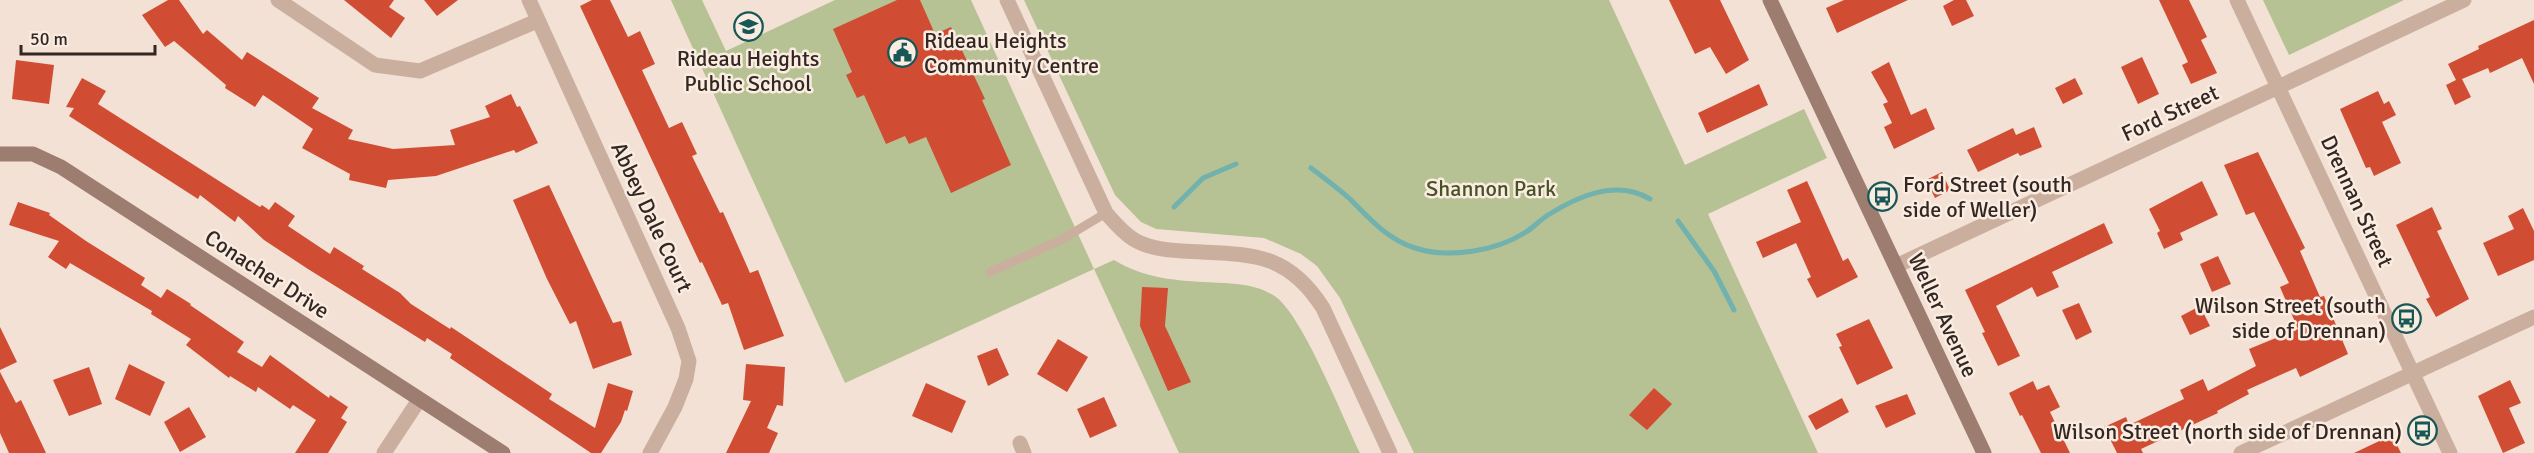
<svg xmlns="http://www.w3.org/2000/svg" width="2534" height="453" font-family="Signika,sans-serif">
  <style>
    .green { fill: #b6c293 }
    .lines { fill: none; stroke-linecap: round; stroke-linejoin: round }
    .stream { stroke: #71b1ae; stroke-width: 5 }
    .building { fill: #d04d34 }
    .lane { stroke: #caaf9f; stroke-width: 9 }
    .street { stroke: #caaf9f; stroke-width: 15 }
    .secondary { stroke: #9e7d71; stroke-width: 15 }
    .labels { text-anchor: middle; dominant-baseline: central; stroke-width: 5; stroke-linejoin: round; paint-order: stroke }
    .poi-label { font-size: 22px; fill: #332723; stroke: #faece0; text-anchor: start }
    .street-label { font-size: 22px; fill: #332723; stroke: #faece0 }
    .park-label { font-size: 22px; fill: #465326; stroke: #faece0 }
  </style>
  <rect width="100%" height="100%" fill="#f2e1d4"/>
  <!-- green -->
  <path class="green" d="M671,0h31l24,51 109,-51h136l123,269 20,-9c35,21 70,21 110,23 18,1 36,3 52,14 27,20 67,121 84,156h-181l-85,-184 -249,114z
    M1024,0h585l76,165 119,-56 23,49 -119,56 110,239h-404l-74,-155 -23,-32 -16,-12 -37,-16 -108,-9 -15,-7 -26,-27z
    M2263,0h141l-115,55z"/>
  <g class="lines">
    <!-- stream -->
    <path class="stream" d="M1311,168c13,10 27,20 39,31 20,20 37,40 65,49 34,11 81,3 111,-16 8,-5 14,-12 22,-17 30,-19 68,-36 102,-16
      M1174,207l29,-29 33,-14
      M1678,221l36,50 20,39"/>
  </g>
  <!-- building -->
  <path class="building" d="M168,0h11l24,34 4,-4 35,30 5,-8 72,46 -7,10 41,22 -5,9 45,10 62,-4 -5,-15 40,-13 -5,-11 26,-12 6,13 3,-1 18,37 -22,10 -2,-3 -78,26 -48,4 -2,8 -37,-8 1,-6 -48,-26 11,-19 -50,-34 -8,12 -30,-19 1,-3 -52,-44 -9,6 -23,-32z
    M344,0h50l-5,7 16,11 -14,20z
    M424,0h34l-21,16z
    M592,0h18l18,37 12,-6 15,33 -13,6 27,58 13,-6 15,32 -5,2 28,57 3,-1 27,61 8,-3 26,66 -40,14 -16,-47 -6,2 -20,-43 -2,1 -120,-257z
    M897,0h23l15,34 16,-7 34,72 -3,1 29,65 -60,28 -25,-56 -17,7 -4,-8 -19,8 -22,-49 -7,3 -11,-23 6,-3 -19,-43z
    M1669,0h51l29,60 -23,14 -16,-27 -15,7z
    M1844,0h64l-71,33 -11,-25z
    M1954,0h12l8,16 -22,10 -9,-20z
    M2159,0h30l18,37 -6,3 16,33 -26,11 -9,-19 6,-3z
    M2534,20v64l-12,-26 -32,15 -2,-5 -26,11 9,18 -16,8 -9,-20 10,-5 -8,-16 31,-15 -1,-3z
    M2142,57l17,37 -21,10 -17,-37z
    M16,60l38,5 -5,39 -37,-5z
    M1889,62l22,53 15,-7 9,21 -41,20 -10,-22 8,-4 -9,-19 5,-2 -17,-30z
    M82,78l24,13 -8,13 162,103 2,-2 7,5 6,-8 20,14 -7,10 42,28 4,-7 30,19 -2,3 38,24 11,11 39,25 1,-2 101,67 -3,5 46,29 13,-45 25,8 -6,20 -2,-1 -4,12 -20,31h-10l-141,-95 2,-4 -25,-16 -2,4 -117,-73 -44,-29 -26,-24 -3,6 -35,-27 -2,4 -129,-83 5,-8 -8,-1z
    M2075,78l8,16 -20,10 -8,-16z
    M1759,84l9,21 -61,28 -9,-20z
    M2378,91l6,13 5,-3 7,14 -14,7 19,41 -27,13 -4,-9 -4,1 -26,-59z
    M2034,127l8,20 -22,9 -2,-3 -40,19 -11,-22 46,-22 3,7z
    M2258,152l47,96 -5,3 20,46 4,-1 24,58 -48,23 -4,-9 -49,22 2,4 -32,17 1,2 -77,36 2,4h-26l-13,-26 22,-10 3,8 55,-26 -4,-9 23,-11 5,12 48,-25 -7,-17 49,-20 -18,-42 9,-4 -35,-71 -8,3 -22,-50z
    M1942,172l8,18 -15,8 -9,-18z
    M1807,181l36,80 5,-3 10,19 -41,21 -10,-19 4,-2 -15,-34 -33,15 -7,-16 45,-20 -14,-32z
    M2202,181l16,34 -38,18 3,7 -19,9 -7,-16 3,-2 -11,-22z
    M549,185l64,138 8,-2 11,34 -39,14 -17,-48 -6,3 -23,-45 -34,-79z
    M18,202l32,11 -1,2 37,26 59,37 -4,7 20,13 6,-9 24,15 -1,1 54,37 -7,10 25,15 8,-12 59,43 1,-3 18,12 -7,11 6,4 -19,31h-33l21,-33 -23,-15 -3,4 -32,-22 -2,5 -26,-16 -1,2 -43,-33 5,-6 -40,-25 1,-3 -82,-48 -4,6 -18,-12 11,-16 -50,-16z
    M2432,207l10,22 -5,2 32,68 -33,18 -10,-18 4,-2 -34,-72z
    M2523,208l11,23v29l-36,16 -15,-33 31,-14 -6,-13z
    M2104,223l9,20 -61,29 7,15 -22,10 -5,-10 -36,19 24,50 -22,10 -16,-33 3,-1 -20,-42z
    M2218,256l13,28 -19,8 -12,-28z
    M1142,287l26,1 -3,38 26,56 -23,9 -28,-65z
    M2079,303l13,29 -16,8 -14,-30z
    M2200,306l10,20 -20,9 -9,-19z
    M1869,319l24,49 -36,17 -18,-38 3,-1 -6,-12z
    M0,327l17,35 -17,8z
    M1058,339l30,18 -21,35 -30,-18z
    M997,348l12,27 -21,11 -11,-30z
    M129,364l36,18 -15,34 -35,-17z
    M746,364l39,3 -2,39 -6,-1 -10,23 11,5 -9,20h-43l25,-52 -8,-1z
    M89,367l13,37 -33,12 -16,-36z
    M0,372l16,31 5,-3 25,53h-37l-9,-20z
    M2510,380l11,23 -12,5 16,35 -22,10 -25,-57z
    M2033,381l4,9 12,-5 11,22 -10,5 20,41h-29l-19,-38 -2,1 -11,-23z
    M926,383l40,18 -14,32 -40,-17z
    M1654,388l18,16 -25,26 -18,-15z
    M1907,394l9,20 -30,14 -11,-22z
    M1104,397l13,29 -27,12 -13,-29z
    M1842,398l7,14 -33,18 -8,-14z
    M189,407l17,30 -26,15 -16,-30z
    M2392,435l9,18h-47z"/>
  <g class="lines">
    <!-- lane -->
    <path class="lane" d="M990,272l71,-32 45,-27"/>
    <!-- street -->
    <path class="street" d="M278,0l97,65 45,6 117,-50
      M529,0l149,328 11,33 -3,18 -11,28 -25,46
      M1007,0l99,213c8,9 16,19 27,26 14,9 32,11 49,12 63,4 103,-3 141,57l67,145
      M2237,0l213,453
      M1896,266l568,-266
      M1020,443l4,10
      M384,453l35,-53
      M2241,453l293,-136"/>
    <!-- secondary -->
    <path class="secondary" d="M1770,0l214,453
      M0,154h33l28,13 442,286"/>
  </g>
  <!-- icons -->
  <defs>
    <symbol id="school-ring" viewBox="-11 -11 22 22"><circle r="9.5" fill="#faece0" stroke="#175756" stroke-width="1.5"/><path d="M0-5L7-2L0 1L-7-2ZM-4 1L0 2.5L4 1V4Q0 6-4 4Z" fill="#175756"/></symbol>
    <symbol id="civic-ring" viewBox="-11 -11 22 22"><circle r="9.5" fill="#faece0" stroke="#175756" stroke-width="1.5"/><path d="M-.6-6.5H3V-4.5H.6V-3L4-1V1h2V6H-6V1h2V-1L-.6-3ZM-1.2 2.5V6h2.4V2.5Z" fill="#175756"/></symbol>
    <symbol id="bus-ring" viewBox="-11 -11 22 22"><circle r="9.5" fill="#faece0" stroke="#175756" stroke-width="1.5"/><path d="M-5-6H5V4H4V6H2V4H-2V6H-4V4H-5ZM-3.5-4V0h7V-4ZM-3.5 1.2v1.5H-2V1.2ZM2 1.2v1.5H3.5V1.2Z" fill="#175756"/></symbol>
  </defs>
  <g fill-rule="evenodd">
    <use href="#school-ring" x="732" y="10" width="33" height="33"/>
    <use href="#civic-ring" x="886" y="36" width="33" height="33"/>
    <use href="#bus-ring" x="1866" y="180" width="33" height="33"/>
    <use href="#bus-ring" x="2390" y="302" width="33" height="33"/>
    <use href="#bus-ring" x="2406" y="414" width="33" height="33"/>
  </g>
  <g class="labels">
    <!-- poi labels -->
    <g class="poi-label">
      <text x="924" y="40">Rideau Heights<tspan x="924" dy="25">Community Centre</tspan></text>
      <text x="748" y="58" text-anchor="middle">Rideau Heights<tspan x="748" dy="25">Public School</tspan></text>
      <text x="1903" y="184">Ford Street (south<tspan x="1903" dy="25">side of Weller)</tspan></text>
      <text x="2386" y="305" text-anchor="end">Wilson Street (south<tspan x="2386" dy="25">side of Drennan)</tspan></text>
      <text x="2402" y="431" text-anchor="end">Wilson Street (north side of Drennan)</text>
    </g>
    <!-- street labels -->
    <g class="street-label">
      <text transform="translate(2170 113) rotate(-25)">Ford Street</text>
      <text transform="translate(2357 201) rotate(65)">Drennan Street</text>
      <text transform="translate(652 217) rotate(65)">Abbey Dale Court</text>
      <text transform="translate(267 274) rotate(33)">Conacher Drive</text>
      <text transform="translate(1943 315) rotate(65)">Weller Avenue</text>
    </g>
    <!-- park labels -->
    <g class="park-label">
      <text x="1491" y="188">Shannon Park</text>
    </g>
  </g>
  <!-- scale -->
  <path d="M21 45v9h134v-9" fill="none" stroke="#332723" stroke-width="3"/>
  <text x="30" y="45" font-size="18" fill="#332723" stroke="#faece0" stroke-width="4.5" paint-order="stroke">50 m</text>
</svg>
